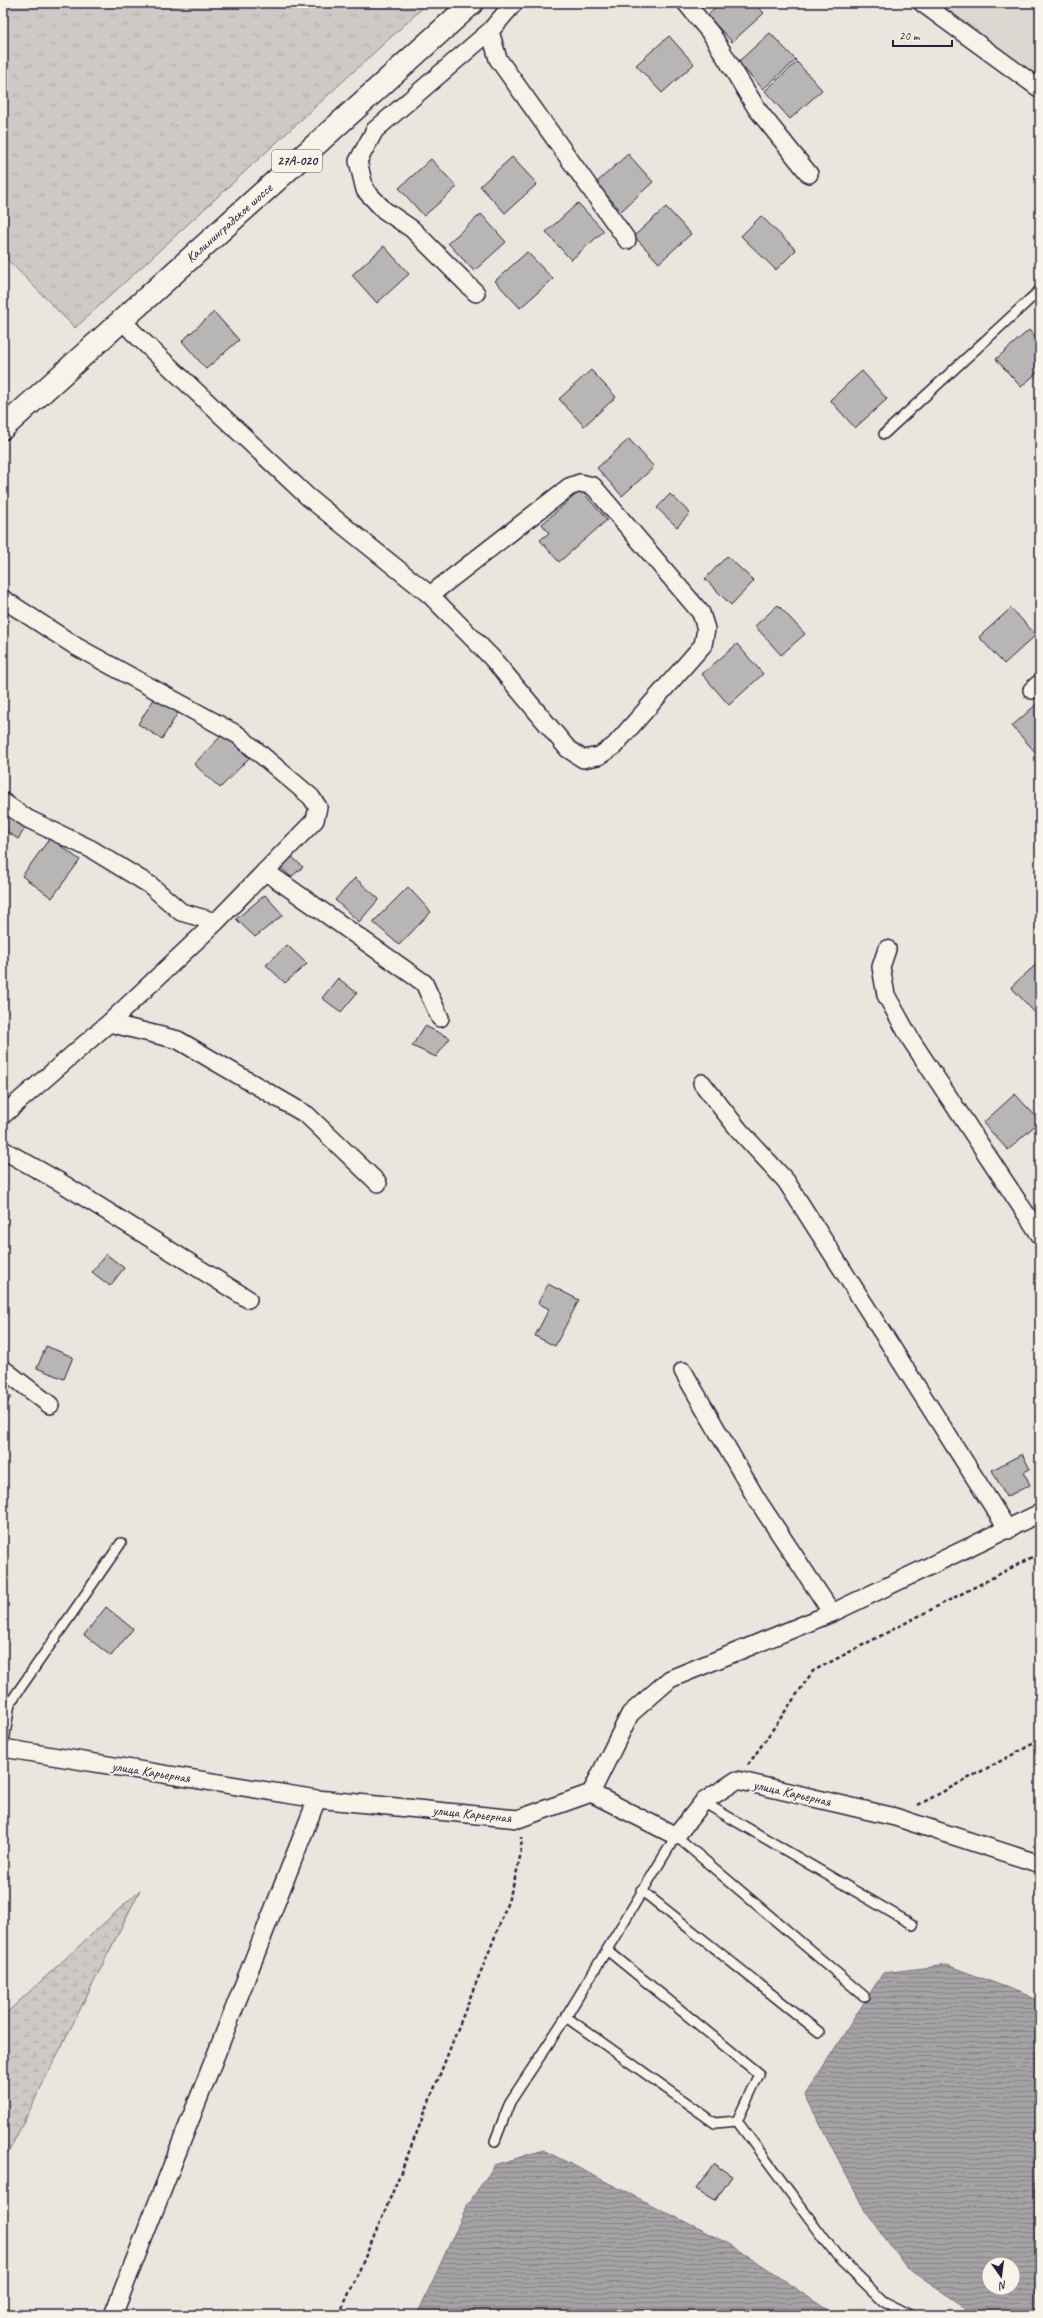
<svg xmlns="http://www.w3.org/2000/svg" width="1043" height="2318" font-family="Caveat,sans-serif">
  <style>
    .built { fill: #dbd8d2 }
    .grass { fill: url(#grass-tufts); stroke: #787680 }
    .wetland { fill: url(#wetland-marsh); stroke: #787680 }
    .water { fill: url(#water-rules); stroke: #716f7b; fill-rule: evenodd }
    .building { fill: #b8b6b5; stroke: #22223b }
    .lines { fill: none; stroke-linecap: round; stroke-linejoin: round }
    .lane-casing { stroke: #22223b; stroke-width: 12 }
    .street-casing { stroke: #22223b; stroke-width: 20 }
    .primary-casing { stroke: #22223b; stroke-width: 25 }
    .path { stroke: #22223b; stroke-width: 2.5; stroke-dasharray: 4 3; stroke-linecap: butt }
    .lane { stroke: #f7f3e8; stroke-width: 9 }
    .street { stroke: #f7f3e8; stroke-width: 17 }
    .primary { stroke: #f7f3e8; stroke-width: 22 }
    .labels { text-anchor: middle; dominant-baseline: central; stroke-width: 3.5; stroke-linejoin: round; paint-order: stroke }
    .shield { fill: #f7f3e8; stroke: #62616f; stroke-width: 1 }
    .shield-label { font-size: 13px; font-weight: bold; fill: #22223b }
    .street-label { font-size: 14px; fill: #22223b; stroke: #f7f3e8 }
  </style>
  <defs>
    <pattern id="grass-tufts" width="24" height="20" patternUnits="userSpaceOnUse"><rect width="24" height="20" fill="#cdc9c6"/><path d="M3 7l-1-3M5 7V3M7 7l1-3M15 17l-1-3M17 17v-4M19 17l1-3" fill="none" stroke="#b0acab"/></pattern>
    <pattern id="wetland-marsh" width="20" height="14" patternUnits="userSpaceOnUse"><rect width="20" height="14" fill="#cdc9c6"/><path d="M1 5h8M5 5V1M11 12h8M15 12V8" fill="none" stroke="#b0acab"/></pattern>
    <pattern id="water-rules" width="6" height="5" patternUnits="userSpaceOnUse"><rect width="6" height="5" fill="#a6a3a6"/><path d="M0 2.5h6" fill="none" stroke="#878488"/></pattern>
  </defs>
  <rect width="100%" height="100%" fill="#eae6de"/>
  <filter id="ink" filterUnits="userSpaceOnUse"><feTurbulence type="fractalNoise" baseFrequency=".025" numOctaves="2"/><feDisplacementMap in="SourceGraphic" scale="8" xChannelSelector="R" yChannelSelector="G"/><feConvolveMatrix kernelMatrix="1 2 1 2 8 2 1 2 1" color-interpolation-filters="sRGB"/></filter>
  <g filter="url(#ink)">
    <!-- built -->
    <path class="built" d="M935,3h105v89z"/>
    <!-- grass -->
    <path class="grass" d="M3,3h425l-353,325 -72,-73z"/>
    <!-- wetland -->
    <path class="wetland" d="M140,1890l-137,273v-147z"/>
    <!-- water -->
    <path class="water" d="M947,1965l93,35v315h-62l-72,-48 -41,-56 -60,-116 78,-122zM989,2264h24v24h-24z
      M543,2150l186,94 106,71h-418l51,-111 27,-39z"/>
    <!-- building -->
    <path class="building" d="M720,3h35l9,10 -32,29 -25,-27z
      M770,33l26,27 -33,29 -25,-27z
      M669,36l25,28 -32,29 -26,-28z
      M797,62l25,28 -32,29 -25,-28z
      M628,154l25,28 -32,29 -25,-28z
      M512,157l25,27 -32,29 -25,-27z
      M431,159l26,28 -33,29 -25,-28z
      M578,203l26,28 -33,29 -25,-28z
      M666,207l25,27 -32,29 -25,-27z
      M481,214l25,28 -32,29 -26,-28z
      M761,216l35,34 -20,20 -35,-34z
      M384,246l25,28 -32,29 -25,-28z
      M527,252l26,27 -33,29 -25,-27z
      M214,312l25,28 -33,29 -24,-28z
      M1029,330l11,13v27l-19,17 -25,-28z
      M591,370l25,27 -32,29 -25,-27z
      M862,371l25,28 -32,29 -25,-28z
      M629,439l25,28 -32,29 -25,-28z
      M581,490l26,30 -48,42 -19,-22 9,-7 -7,-9z
      M670,494l20,19 -13,14 -20,-19z
      M727,556l27,25 -23,24 -26,-26z
      M778,605l27,29 -24,21 -26,-29z
      M1011,608l25,27 -32,29 -25,-27z
      M737,644l26,30 -34,31 -27,-31z
      M156,696l23,15 -17,28 -24,-15z
      M1040,701v50l-3,3 -25,-28z
      M223,734l26,24 -29,30 -26,-24z
      M3,808l25,16 -10,15 -15,-10z
      M50,838l30,22 -28,38 -30,-22z
      M290,855l13,12 -12,10 -12,-11z
      M355,878l24,21 -20,23 -24,-22z
      M408,887l23,25 -32,33 -26,-23z
      M265,895l18,20 -28,22 -19,-18z
      M287,945l20,19 -22,19 -19,-18z
      M1040,961v50l-4,3 -25,-27z
      M338,978l19,15 -16,19 -19,-14z
      M425,1026l25,12 -14,19 -24,-11z
      M1015,1094l25,27 -32,29 -25,-27z
      M106,1254l18,14 -14,18 -18,-14z
      M548,1284l31,16 -24,46 -20,-10 14,-27 -11,-6z
      M46,1346l27,11 -9,22 -27,-11z
      M3,1391l8,6 -8,12z
      M1022,1454l8,15 -6,3 6,13 -24,12 -14,-27z
      M106,1607l27,22 -22,27 -27,-21z
      M714,2164l18,12 -17,25 -19,-12z"/>
    <g class="lines">
      <defs>
        <path id="lane" d="M884,434l156,-144
          M3,1748l7,-45 111,-160
          M703,1802l210,123
          M641,1890l178,142
          M607,1950l152,124 -22,47 101,136 45,44 28,14
          M566,2017l149,106 22,-2
          M495,2141l15,-39 56,-85 110,-181 188,160"/>
        <path id="street" d="M686,3l26,32 45,74 52,65
          M922,3l118,86
          M490,31l8,28 129,181
          M476,293l-64,-64 -28,-19 -19,-20 -7,-29 17,-31 115,-99 24,-28
          M122,320l12,13 174,164 122,98 139,-108 11,-4 13,3 108,127 5,16 -3,16 -89,101 -15,10 -16,3 -15,-10 -76,-91 -62,-63
          M3,599l74,48 161,88 73,62 7,10 -3,13 -99,102 -107,101 -106,92
          M1032,690l8,-7
          M3,802l25,17 63,30 59,36 31,27 35,10
          M265,871l159,112 16,35
          M887,949l-6,18 5,28 25,45 129,195
          M109,1023l69,17 129,75 71,68
          M702,1083l37,47 47,51 222,349
          M3,1150l57,32 188,117
          M3,1369l47,36
          M683,1371l73,127 76,115
          M3,1748l314,51 201,20 73,-26 85,43 27,-34 34,-22 158,37 145,47
          M591,1793l39,-79 40,-35 162,-66 208,-100
          M113,2315l204,-516"/>
        <path id="primary" d="M3,428l469,-425"/>
      </defs>
      <!-- lane casing -->
      <use href="#lane" class="lane-casing"/>
      <!-- street casing -->
      <use href="#street" class="street-casing"/>
      <!-- primary casing -->
      <use href="#primary" class="primary-casing"/>
      <!-- path -->
      <path class="path" d="M748,1765l65,-94 227,-118
        M918,1805l122,-65
        M339,2315c49,-105 90,-214 133,-322 14,-35 53,-122 49,-156"/>
      <!-- lane -->
      <use href="#lane" class="lane"/>
      <!-- street -->
      <use href="#street" class="street"/>
      <!-- primary -->
      <use href="#primary" class="primary"/>
    </g>
  </g>
  <g class="labels">
    <!-- shield labels -->
    <rect class="shield" x="272" y="150" width="50" height="22" rx="3"/>
    <g class="shield-label">
      <text x="297" y="161">27А-020</text>
    </g>
    <!-- street labels -->
    <g class="street-label">
      <text transform="translate(229 223) rotate(-42)">Калининградское шоссе</text>
      <text transform="translate(151 1772) rotate(9)">улица Карьерная</text>
      <text transform="translate(792 1793) rotate(13)">улица Карьерная</text>
      <text transform="translate(472 1814) rotate(6)">улица Карьерная</text>
    </g>
  </g>
  <!-- margin -->
  <rect width="1043" height="2318" fill="none" stroke="#f7f3e8" stroke-width="16"/>
  <rect x="8" y="8" width="1027" height="2302" fill="none" stroke="#22223b" stroke-width="1.5" filter="url(#ink)"/>
  <!-- north arrow -->
  <g transform="translate(1001 2276) rotate(166)"><circle r="19" fill="#f7f3e8" stroke="#a29fa3"/>
  <path d="M0-3L7 15L0 10L-7 15Z" fill="#22223b"/>
  <text y="-6" font-size="11" font-weight="bold" text-anchor="middle" fill="#22223b">N</text>
  </g>
  <!-- scale -->
  <path d="M893 40v6h59v-6" fill="none" stroke="#22223b" stroke-width="2"/>
  <text x="899" y="40" font-size="12" fill="#22223b" stroke="#f7f3e8" stroke-width="3" paint-order="stroke">20 m</text>
</svg>
